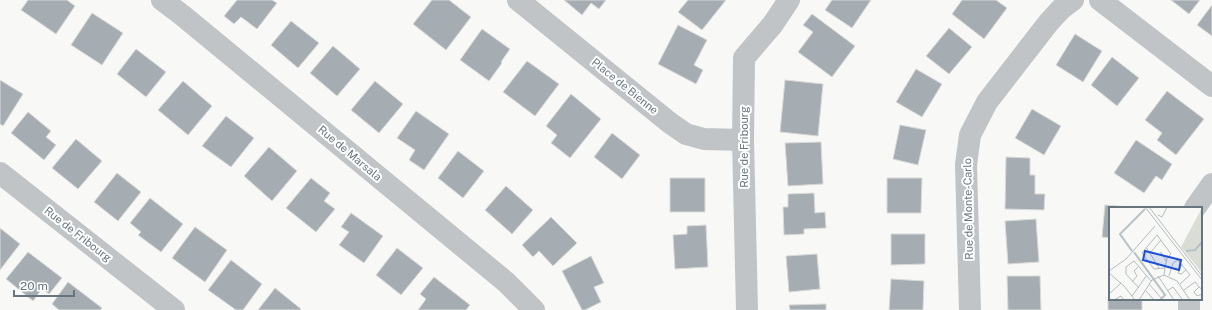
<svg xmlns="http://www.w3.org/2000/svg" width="1212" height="310" font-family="'Public Sans',sans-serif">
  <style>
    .building { fill: #a5adb2; stroke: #dadad8 }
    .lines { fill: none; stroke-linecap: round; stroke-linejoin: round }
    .street { stroke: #c0c4c7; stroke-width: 22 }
    .labels { text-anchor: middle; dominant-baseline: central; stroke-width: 4; stroke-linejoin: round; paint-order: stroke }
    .street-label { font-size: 11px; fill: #66757e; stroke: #fff }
    .inset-river { fill: none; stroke: #b7c2c6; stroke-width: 2 }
    .inset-road { fill: none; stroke: #b5bcbf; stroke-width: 1 }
    .view { fill: #1d4ed8; fill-opacity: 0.15; stroke: #1d4ed8; stroke-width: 2 }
    .inset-edge { fill: none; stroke: #66757e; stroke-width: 2 }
  </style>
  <rect width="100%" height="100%" fill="#f8f8f6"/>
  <!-- building -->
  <path class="building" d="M28,0h39l8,6 -19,28 -35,-24z
    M237,0h35l5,3 -20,26 -16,-12 -7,7 -10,-8z
    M432,0h17l22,17 -25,33 -33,-26z
    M564,0h42l-7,9 -8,-6 -9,12z
    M688,0h38l-24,30 -24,-18z
    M832,0h39l-19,28 -27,-18z
    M962,0h34l11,8 -23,31 -32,-25z
    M1171,0h29l-11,14z
    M1212,5v31l-15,-11z
    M92,13l31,20 -21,32 -31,-20z
    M812,14l43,32 -23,31 -34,-25 15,-20 -10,-7z
    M291,21l28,22 -21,25 -27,-23z
    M678,25l29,15 -13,25 9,5 -7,14 -38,-20z
    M949,28l23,19 -23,27 -23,-18z
    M482,29l28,20 -9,13 1,1 -13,18 -29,-21z
    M1075,34l27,17 -19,31 -27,-17z
    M333,46l27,23 -23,27 -27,-23z
    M136,49l30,23 -20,25 -29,-23z
    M1112,57l27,21 -22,28 -26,-21z
    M527,61l32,23 -24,32 -32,-24z
    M916,69l26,15 -20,33 -26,-15z
    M0,80l23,14 -20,32 -3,-2z
    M785,80l38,4 -5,52 -38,-4z
    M183,81l29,25 -24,29 -30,-25z
    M375,81l28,23 -24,29 -28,-23z
    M1167,91l37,28 -28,36 -19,-15 5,-7 -17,-13z
    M571,94l30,25 -31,39 -19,-15 6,-8 -11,-9z
    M1032,109l29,17 -17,29 -29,-17z
    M416,111l33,23 -25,36 -15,-10 6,-10 -18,-12z
    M28,112l23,19 -5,6 10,8 -12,15 -33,-27z
    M226,116l28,22 -23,29 -29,-21z
    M900,125l26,5 -8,35 -25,-6z
    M612,133l28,22 -18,24 -28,-22z
    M76,139l26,22 -24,28 -26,-21z
    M1136,140l36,24 -10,16 -6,-4 -12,17 -30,-20z
    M821,142l2,42 -35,2 -3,-43z
    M269,147l28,24 -25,30 -28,-25z
    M458,151l26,20 -21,27 -25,-20z
    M1006,157l24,1v17h5v19h10l-1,16 -39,-1z
    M117,173l24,19 -23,29 -24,-19z
    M311,178l19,15 -6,8 11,8 -19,23 -30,-24z
    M670,178h35v34h-35z
    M887,178h35l-1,35h-34z
    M506,186l27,24 -21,24 -27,-24z
    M814,193l1,20 10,-1 1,16 -22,1v5l-20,1 -1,-28h5v-13z
    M150,198l33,26 -22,28 -23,-17 3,-3 -11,-9z
    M1105,205l37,3h-32v30l-8,-1z
    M351,213l32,23 -19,27 -25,-18 10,-13 -8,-5z
    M551,217l26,26 -24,23 -14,-15 -6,6 -11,-12z
    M1036,219l3,43 -31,2 -3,-43z
    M706,225l2,42 -33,2 -2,-34 14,-1v-8z
    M195,227l32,23 -22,32 -33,-24z
    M0,228l20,16 -20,26z
    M891,234h34v30l-34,1z
    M397,248l26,20 -22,27 -25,-20z
    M28,252l34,26 -13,16 -7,-5 -9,12 -27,-22z
    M817,254l3,35 -31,3 -3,-36z
    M591,256l13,27 -10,4 7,15 -16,8h-3l-20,-39z
    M231,260l31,24 -19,26h-7l-28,-20z
    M1007,276h33l1,34h-33z
    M434,277l36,28 -4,5h-48l8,-11 -6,-5z
    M891,279l33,2 -1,29h-34z
    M68,282l34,26 -2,2h-41l-7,-6z
    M275,288l26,21 -1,1h-42z
    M1108,299h34v11h-34z
    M826,304v6h-36l-1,-5z"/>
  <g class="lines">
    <!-- street -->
    <path class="street" d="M162,0l20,15 324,267 28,28
      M518,0l152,123 16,11 18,5 39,1
      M1100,0l112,86
      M0,173l174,137
      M1195,208l17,-24
      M1189,299v11
      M747,310l-4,-170 1,-82 29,-34 16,-24
      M970,310l-4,-145 4,-30 17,-33 62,-80 12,-13 12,-9"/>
  </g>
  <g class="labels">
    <!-- street labels -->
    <g class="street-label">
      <text transform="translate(625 86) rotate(39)">Place de Bienne</text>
      <text transform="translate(744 147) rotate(-90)">Rue de Fribourg</text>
      <text transform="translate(350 153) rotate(40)">Rue de Marsala</text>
      <text transform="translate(968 209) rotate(-91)">Rue de Monte-Carlo</text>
      <text transform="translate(78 234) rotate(38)">Rue de Fribourg</text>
    </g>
  </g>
  <!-- overview -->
  <g transform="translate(1109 207)">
    <rect width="93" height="93" fill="#f8f8f6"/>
    <path d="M93,1v65l-21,-26z" fill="#d9ddd6"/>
    <path class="inset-river" d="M23,44l-12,-17 25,-25M77,44l9,-1 7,-8M25,45l31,43 -5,5"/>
    <path class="inset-road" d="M36,0l57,73M40,0l53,69M49,8l4,2 5,-10M37,40l13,21M41,46l11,-13M52,48v-3l5,9M73,57l-4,9 3,1 5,-4M0,64l17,-12 29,-33M0,66l15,13 11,14M55,68l1,-7 -11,1 -12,-16 15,-18 14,19 -4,4 -2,10M49,69l16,24M60,69l4,-13 5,-3 12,15 -10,9M23,75l5,-6 -3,-5 5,-5M40,77l14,16M90,80l-5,5 3,4 5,-2M30,81l-13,-14v-7l8,-6 17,20M75,83l11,-8 7,8M37,84l8,9M58,84l6,-4 9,12M0,87l12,-11M23,89l15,-21M5,93l7,-4 3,4M30,93l13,-20 12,-5 13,6 13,19"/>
    <path class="view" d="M36,44l36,9 -2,10 -36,-10z"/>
    <rect width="93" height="93" class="inset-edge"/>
  </g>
  <!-- scale -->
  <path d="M14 290v6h60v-6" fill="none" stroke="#66757e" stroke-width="2"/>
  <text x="20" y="290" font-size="12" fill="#66757e" stroke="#ffffff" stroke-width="3" paint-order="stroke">20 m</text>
</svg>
